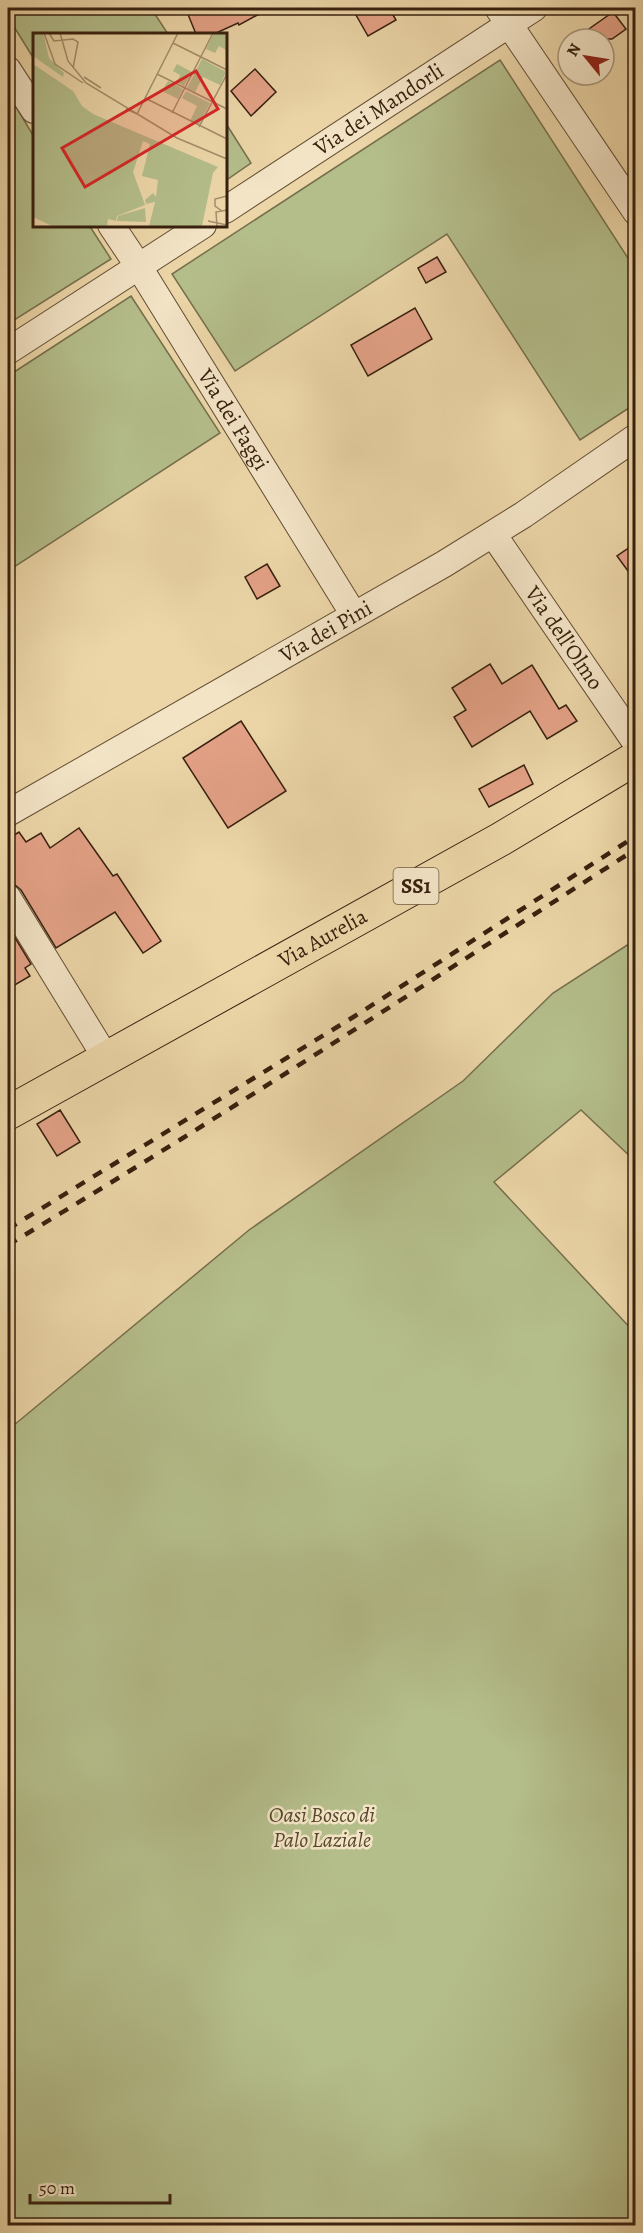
<svg xmlns="http://www.w3.org/2000/svg" width="643" height="2233" font-family="Alegreya,serif">
  <style>
    .green { fill: #b4be8b; stroke: #766f4c; stroke-width: 1.5 }
    .building { fill: #e4a287; stroke: #37200e; stroke-width: 1.5 }
    .lines { fill: none; stroke-linecap: round; stroke-linejoin: round }
    .minor-casing { stroke: #644e34; stroke-width: 28 }
    .major-casing { stroke: #37200e; stroke-width: 35 }
    .minor { stroke: #f3e4c6; stroke-width: 26 }
    .major { stroke: #ecd6a8; stroke-width: 33 }
    .rail { stroke: #37200e; stroke-width: 4.5; stroke-dasharray: 10 10; stroke-linecap: butt }
    .labels { text-anchor: middle; dominant-baseline: central; stroke-width: 5; stroke-linejoin: round; paint-order: stroke }
    .shield { fill: #f3e4c6; stroke: #6f5b45; stroke-width: 1.5 }
    .shield-label { font-size: 21px; font-weight: bold; fill: #37200e }
    .street-label { font-size: 22px; fill: #37200e; stroke: #f3e4c6 }
    .park-label { font-size: 22px; font-style: italic; fill: #56482d; stroke: #f3e4c6 }
    .inset-road { fill: none; stroke: #a48d6a; stroke-width: 1.5 }
    .view { fill: #d62828; fill-opacity: 0.15; stroke: #d62828; stroke-width: 3 }
    .inset-edge { fill: none; stroke: #37200e; stroke-width: 3 }
  </style>
  <rect width="100%" height="100%" fill="#ecd6a8"/>
  <filter id="stains"><feTurbulence type="fractalNoise" baseFrequency=".00333" numOctaves="4"/><feColorMatrix values="0 0 0 0 .2 0 0 0 0 .09 0 0 0 0 .02 0 0 0 .5 -.17"/></filter>
  <radialGradient id="worn" r=".72"><stop offset=".6" stop-color="#630" stop-opacity="0"/><stop offset="1" stop-color="#630" stop-opacity=".3"/></radialGradient>
  <!-- green -->
  <path class="green" d="M8,8h143l17,26h-134v25l-26,-42z
    M500,60l135,209v135l-55,36 -133,-206 -212,137 -63,-97z
    M8,93l26,44v88h55l22,34 -103,65z
    M225,122l26,41 -26,18z
    M131,296l89,137 -209,136 -3,-5v-188z
    M635,940v221l-54,-51 -87,72 141,151v892h-627v-795l241,-200 214,-149 90,-88z"/>
  <!-- building -->
  <path class="building" d="M196,8h74l-31,17 -1,-2 -24,11h-18l-9,-22z
    M352,8h37l7,12 -28,16z
    M613,12l13,17 -14,10h-16l-7,-10z
    M255,69l21,23 -25,24 -20,-25z
    M437,257l9,15 -20,11 -8,-15z
    M415,308l17,31 -64,37 -17,-31z
    M636,543v39l-19,-26z
    M267,564l13,22 -23,13 -12,-22z
    M490,664l12,20 30,-19 27,44 7,-4 11,16 -30,18 -17,-28 -58,36 -18,-30 12,-7 -14,-22z
    M241,721l45,70 -58,37 -45,-70z
    M524,765l9,19 -44,23 -10,-18z
    M79,828l34,48 4,-2 44,67 -18,12 -28,-41 -59,36 -35,-58 -6,-5 -7,-2v-44l11,-7 7,10 15,-9 9,15z
    M8,926l23,38 -6,4 5,8 -22,13z
    M60,1110l20,32 -23,14 -20,-32z"/>
  <g class="lines">
    <defs>
      <g id="minor">
        <path d="M498,8l138,204"/>
        <path d="M8,70l26,40"/>
        <path id="s1" d="M225,210l309,-202"/>
        <path id="s2" d="M111,225l28,42 215,348"/>
        <path d="M8,351l195,-126"/>
        <path id="s3" d="M493,534l143,209"/>
        <path id="s4" d="M8,813l436,-249 79,-49 113,-78"/>
        <path d="M8,898l98,160"/>
      </g>
      <g id="major">
        <path id="s5" d="M8,1113l493,-274 135,-81"/>
      </g>
    </defs>
    <!-- minor casing -->
    <use href="#minor" class="minor-casing"/>
    <!-- major casing -->
    <use href="#major" class="major-casing"/>
    <!-- minor -->
    <use href="#minor" class="minor"/>
    <!-- major -->
    <use href="#major" class="major"/>
    <!-- rail -->
    <path class="rail" d="M8,1229l347,-213 281,-180
      M8,1245c212,-127 419,-262 628,-396"/>
  </g>
  <g class="labels">
    <!-- shield labels -->
    <rect class="shield" x="393.5" y="868" width="45" height="36" rx="4.5"/>
    <g class="shield-label">
      <text x="416" y="886">SS1</text>
    </g>
    <!-- street labels -->
    <g class="street-label">
      <text stroke="none"><textPath href="#s1" startOffset="184">Via dei Mandorli</textPath></text>
      <text stroke="none"><textPath href="#s2" startOffset="230">Via dei Faggi</textPath></text>
      <text stroke="none"><textPath href="#s4" startOffset="366">Via dei Pini</textPath></text>
      <text stroke="none"><textPath href="#s3" startOffset="126">Via dell'Olmo</textPath></text>
      <text stroke="none"><textPath href="#s5" startOffset="360">Via Aurelia</textPath></text>
    </g>
    <!-- park labels -->
    <g class="park-label">
      <text x="322" y="1815">Oasi Bosco di<tspan x="322" dy="25">Palo Laziale</tspan></text>
    </g>
  </g>
  <!-- overview -->
  <g transform="translate(33 33)">
    <rect width="194" height="194" fill="#ecd6a8"/>
    <path d="M0,0h10l6,25 15,15 -1,4 -30,-21zM181,0h12v17l-7,-4 -4,7 -9,-4zM169,26l24,13 -6,13 -17,-8 -8,15 -8,-4zM0,31l40,27 9,15 11,8 125,53 -5,6 -11,53h-53l6,-24 -9,2 -1,-4 8,-7 3,4 2,-17 -16,-4 8,-32 -7,-3 -10,31 12,33 -28,11 -1,5 -8,-2 -1,7h-55l-19,-9zM144,31l15,8 -8,14 -7,-4 3,-7 -7,-4zM135,48l15,8 -5,10 -16,-8zM153,58l24,12 -11,22 -9,-4 7,-15 -15,-8zM112,175l1,14 -29,-1 1,-5z" fill="#b4be8b"/>
    <path class="inset-road" d="M11,0l11,31 28,19M16,0l5,8 19,-2 5,3 -5,26M27,0l8,28 18,22 91,55 50,21M140,10l54,27M124,41l70,35M51,44l17,11M112,65l82,41M93,76l11,5 41,-81M139,80l41,-80M166,94l28,-53M189,178l-7,-5v-7l12,-3M175,188l19,4M184,193l-1,-14 11,-2"/>
    <path class="view" d="M163,38l22,38 -133,78 -23,-39z"/>
    <rect width="194" height="194" class="inset-edge"/>
  </g>
  <!-- margin -->
  <rect width="643" height="2233" fill="none" stroke="#ecd6a8" stroke-width="30"/>
  <rect x="9" y="9" width="625" height="2215" fill="none" stroke="#37200e" stroke-width="3"/>
  <rect x="15" y="15" width="613" height="2203" fill="none" stroke="#37200e" stroke-width="1.5"/>
  <!-- north arrow -->
  <g transform="translate(586 57) rotate(300)"><circle r="28" fill="#f3e4c6" stroke="#a8967c" stroke-width="1.5"/>
  <path d="M0-4.5L10 22L0 15L-10 22Z" fill="#8f2418"/>
  <text y="-9" font-size="16" font-weight="bold" text-anchor="middle" fill="#37200e">N</text>
  </g>
  <!-- scale -->
  <path d="M30 2194v9h140v-9" fill="none" stroke="#37200e" stroke-width="3"/>
  <text x="39" y="2194" font-size="18" fill="#37200e" stroke="#f3e4c6" stroke-width="4.5" paint-order="stroke">50 m</text>
  <rect width="100%" height="100%" filter="url(#stains)"/>
  <rect width="100%" height="100%" fill="url(#worn)"/>
</svg>
